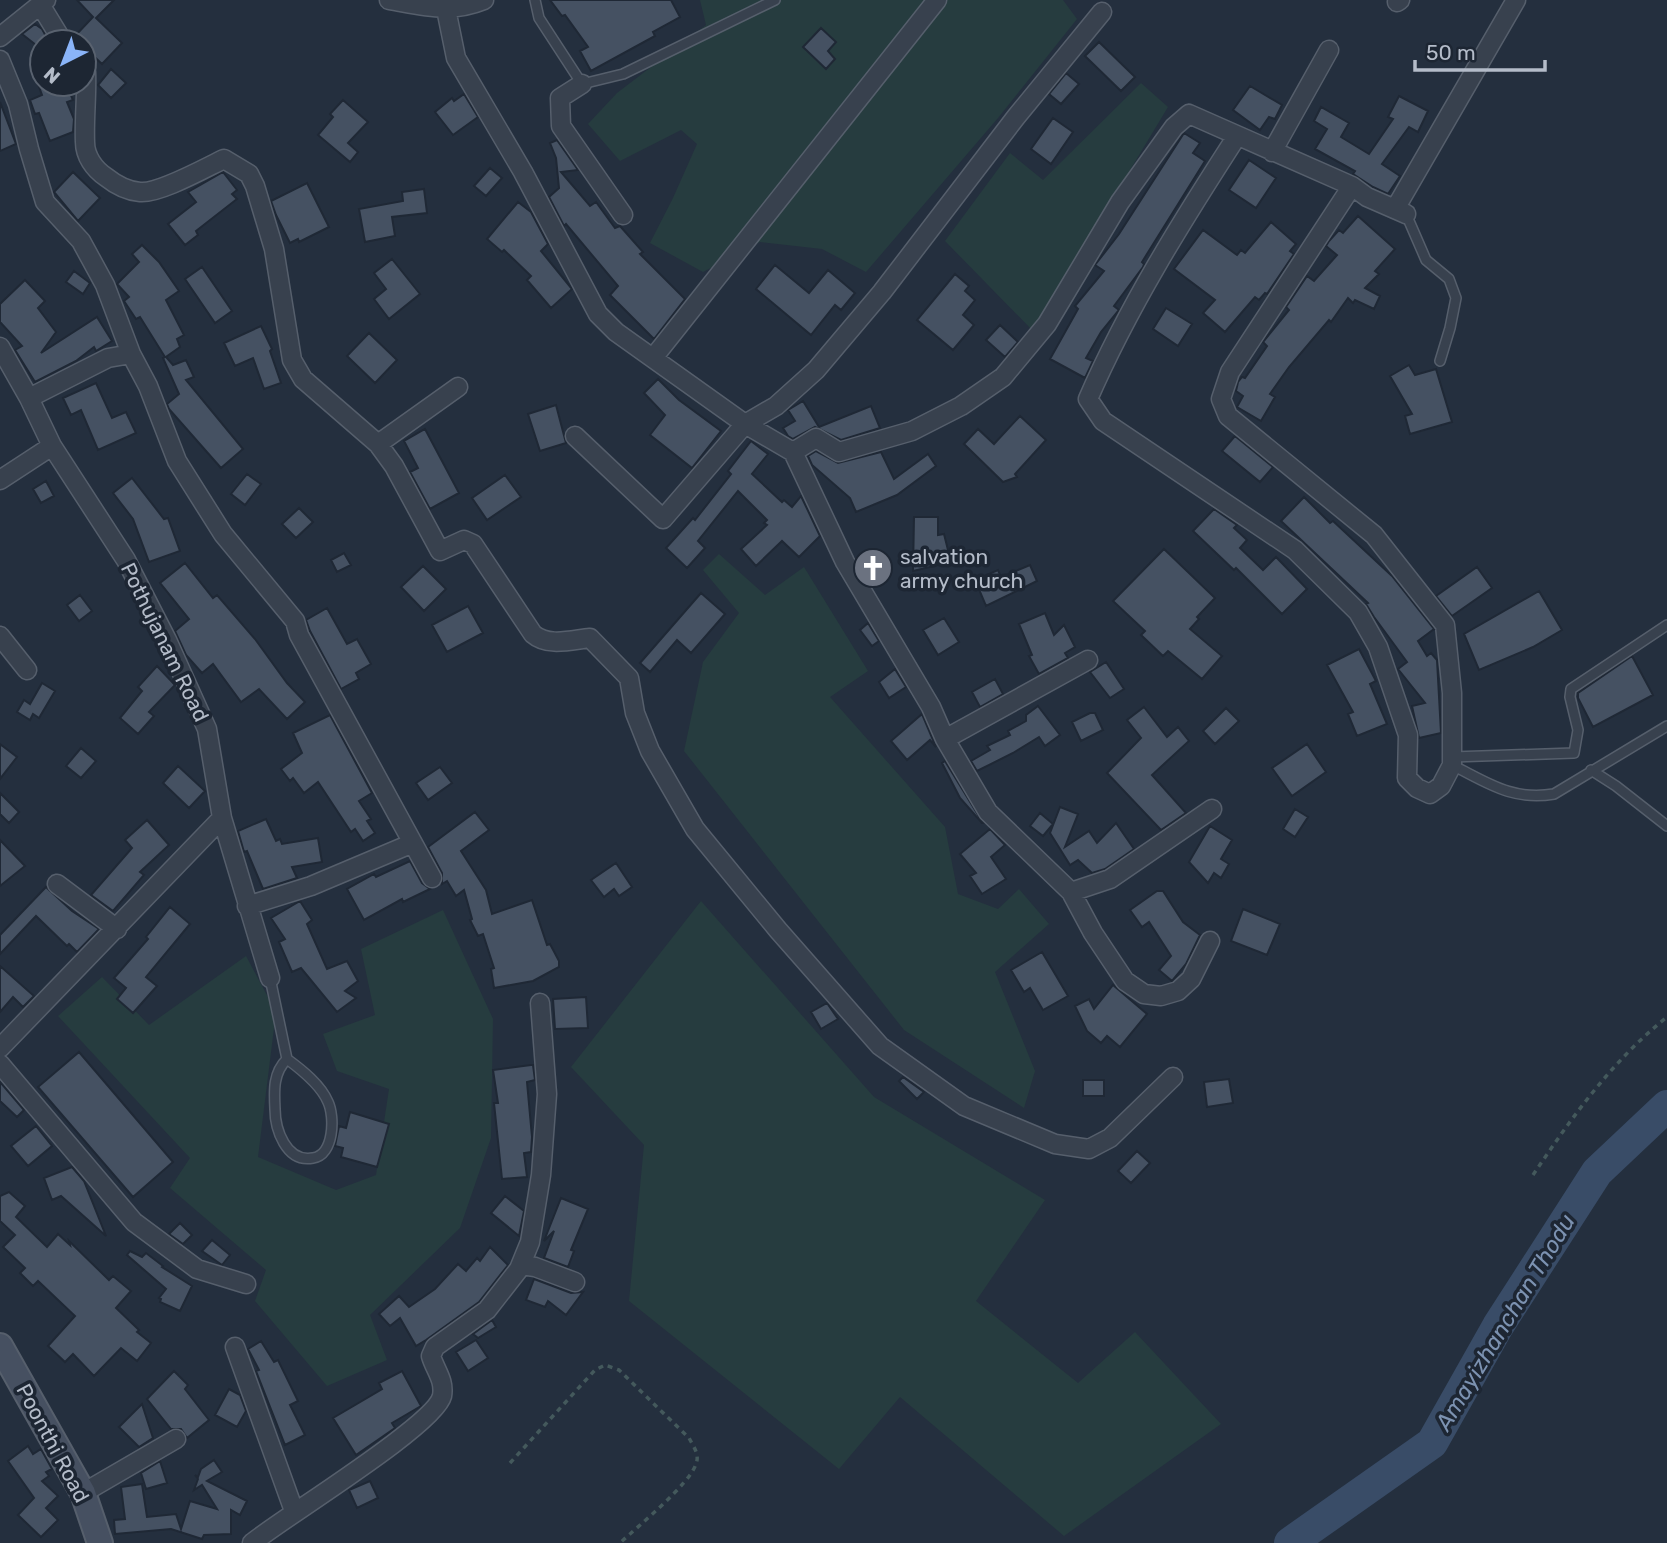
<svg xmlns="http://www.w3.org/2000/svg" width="1667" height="1543" font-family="Rubik,sans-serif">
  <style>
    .green { fill: #263c3f }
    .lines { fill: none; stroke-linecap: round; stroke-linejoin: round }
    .river { stroke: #394c67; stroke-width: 32 }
    .building { fill: #455162; stroke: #1f2835; stroke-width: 2 }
    .lane-casing { stroke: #565f6c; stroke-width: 12 }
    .street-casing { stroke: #565f6c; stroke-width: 21 }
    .secondary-casing { stroke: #565f6c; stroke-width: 28 }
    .path { stroke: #44595c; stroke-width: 3.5; stroke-dasharray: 5 5; stroke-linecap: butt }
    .lane { stroke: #38414e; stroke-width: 9 }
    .street { stroke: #38414e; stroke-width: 18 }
    .secondary { stroke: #465061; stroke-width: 24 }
    .labels { text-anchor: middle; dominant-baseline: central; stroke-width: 7; stroke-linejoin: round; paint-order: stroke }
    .poi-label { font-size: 21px; fill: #b4bcc9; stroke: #1d2633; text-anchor: start }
    .street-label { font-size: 21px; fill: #b4bcc9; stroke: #1d2633 }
    .water-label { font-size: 23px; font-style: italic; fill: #7c92b1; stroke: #1d2633 }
  </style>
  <rect width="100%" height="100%" fill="#242f3e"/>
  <!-- green -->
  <path class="green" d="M700,0h363l14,19 -79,99 -132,154 -44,-23 -62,-7 -57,30 -53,-29 23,-45 24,-54 -16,-14 -61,31 -32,-37 29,-31 89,-68z
    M1141,83l27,24 -135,224 -88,-90 65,-88 33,27z
    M719,554l46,41 39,-28 64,104 -38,26 115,130 13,67 40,15 21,-20 30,35 -54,48 40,99 -11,37 -120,-78 -220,-279 19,-89 36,-49 -36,-43z
    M701,901l173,196 171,103 -69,101 102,82 57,-51 86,92 -157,112 -164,-139 -61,72 -210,-168 15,-156 -73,-78z
    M443,910l50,109 -2,119 -31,90 -90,87 17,45 -60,26 -72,-85 11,-31 -96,-82 20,-30 -132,-142 44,-39 47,48 97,-69 30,56 -18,145 78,33 40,-15 13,-86 -52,-18 -14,-37 52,-19 -14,-66z"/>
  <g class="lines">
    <!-- river -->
    <path class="river" d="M1290,1543l142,-100 66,-117 99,-154 70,-66"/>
  </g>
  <!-- building -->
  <path class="building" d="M77,0h37l-18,18 26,25 -20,21 -18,-17v-5h-5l-5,-5 19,-20z
    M550,0h121l9,17 -27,15 2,4 -64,35 -11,-20 8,-4 -23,-32 -3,1z
    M35,24l7,5 6,11 -6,2 -1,7 -19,-15z
    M821,28l15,14 -8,9 7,8 -9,10 -23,-22z
    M1099,42l36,35 -14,14 -36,-35z
    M111,69l15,14 -15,15 -13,-13z
    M1066,73l13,11 -18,20 -12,-10z
    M38,84h28l7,16 -6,2 7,17 -1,13 -23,9 -11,-28 -4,1 -5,-14 12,-5z
    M1250,86l32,19 -7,14 -6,-2 -9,13 -27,-20z
    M464,94l14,23 -25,18 -18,-23 17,-14 2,3z
    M1399,96l29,15 -10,21 -9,-5 -27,37 18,12 -12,18 -15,-7 -20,-13 2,-3 -40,-22 12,-20 -13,-8 7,-14 28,16 -8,14 28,17 24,-35 -5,-2z
    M343,100l25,22 -20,21 10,9 -8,10 -32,-27 15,-18 -3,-3z
    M0,102l16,42 -16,7z
    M1053,118l20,14 -22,32 -20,-15z
    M1184,133l16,10 -7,10 12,8 -63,101 2,2 -1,3 -29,39 5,4 -18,22 -15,26 7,3 -8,17 -35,-19 28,-50 -3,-3 29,-35 -9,-6 24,-31z
    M557,140l21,30 -17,2 29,34 6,-4 19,26 5,-2 23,26 -3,2 45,45 -31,40 -44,-44 8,-9 -52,-62 -2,2 -15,-29 10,-9 -3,-30 -6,-15z
    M1249,160l27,18 -20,30 -27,-18z
    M490,168l12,10 -16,18 -12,-10z
    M73,172l27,26 -22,23 -24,-29z
    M223,172l14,18 -5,4 5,5 -41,32 2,4 -13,10 -17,-21 28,-22 -8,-10z
    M307,183l22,44 -30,15 -1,-3 -8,4 -14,-28 -5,-14z
    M424,189l3,24 -35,4 3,19 -30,6 -6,-33 44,-8 -1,-9z
    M518,202l13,10 17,32 -7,7 31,38 -21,19 -24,-28 4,-4 -27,-26 -2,2 -15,-13z
    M1358,216l37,33 -20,22 4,3 -14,14 15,8 -6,13 -19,-9 -2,3 -5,-5 -17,24 -2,-2 -40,47 -19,27 5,3 -14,24 -24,-14 6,-11 -7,-5 2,-9 4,-5 3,1 22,-32 -4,-4 26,-32 -3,-3 21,-31 7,5 23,-26 -11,-9 3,-5 10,-11 4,3z
    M1271,222l25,22 -6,7 4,3 -27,40 -2,-1 -6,7 -4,-3 -30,35 -22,-19 12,-13 -41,-31 29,-39 34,25 4,-5 4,3z
    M142,245l17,17 20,29 -13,9 18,35 -7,4 3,8 -14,10 7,8 13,-5 8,17 -8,3 57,69 -22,19 -52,-59 -2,-5 12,-10 -16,-36 2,-1 -25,-40 -4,2 -12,-18 5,-4 -12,-13 22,-22 -7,-8z
    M392,259l28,35 -31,25 -15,-20 12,-10 -12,-16z
    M775,265l34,28 19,-23 27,23 -14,17 -6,-5 -24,30 -55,-46z
    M202,267l30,44 -17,12 -30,-44z
    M74,271l16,12 -7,11 -17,-12z
    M955,274l14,12 -4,5 10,9 -12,15 11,10 -21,25 -36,-30z
    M25,280l20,21 -7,7 18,24 -15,21 56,-36 15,24 -16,10 -2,-4 -18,14 -41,21 -20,-32 7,-4 -22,-24v-18z
    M1166,308l26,16 -14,22 -25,-17z
    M1000,325l18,17 -13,15 -19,-17z
    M261,326l11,23 -2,2 11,32 -17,6 -11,-31 -18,8 -11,-23z
    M369,333l28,27 -22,23 -28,-27z
    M1409,365l6,10 21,-6 16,53 -42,12 -5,-18 7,-2 -22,-38z
    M658,379l21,21 42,31 -29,37 -42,-33 15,-20 -21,-22z
    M96,383l16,35 14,-6 10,21 -38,17 -17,-40 -10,5 -8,-17z
    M803,401l16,26 52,-21 9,22 -39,12 -26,-13 -22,12 -5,-3 -5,-8 12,-7 -7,-11z
    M556,405l10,38 -26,8 -12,-37z
    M1020,416l26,24 -31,34 2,3 -14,5 -39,-38 14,-15 16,15z
    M425,429l34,64 -29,16 -20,-37 8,-4 -14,-27z
    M1235,436l38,31 -13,15 -38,-31z
    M751,441l17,13 -16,20 30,28 2,-2 8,7 9,-11 19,40 -21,21 -17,-16 -26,25 -15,-17 26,-24 -3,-2 3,-3 -29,-29 -40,50 7,7 -18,20 -21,-20 27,-30 2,2 36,-46 -3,-3z
    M816,451l22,12 43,-11 13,27 34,-25 8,12 -39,29 -41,17 -6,-14 -38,-33 -4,-9z
    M247,474l14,10 -16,21 -14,-11z
    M505,475l16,22 -34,23 -15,-22z
    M132,478l32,41 4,-1 12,33 -31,11 -16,-43 -20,-26z
    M46,481l8,15 -13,7 -8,-14z
    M1304,497l26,26 3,-2 59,55 42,53 -16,12 9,15 4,-3 6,7 4,73 -22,5 -7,-32 13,-3 -27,-34 9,-7 -33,-45 -8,-13 2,-1 -87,-82z
    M299,508l14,14 -17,16 -14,-14z
    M1214,509l23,16 -3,3 13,12 -7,8 23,22 13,-13 31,32 -25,25 -46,-46 -2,2 -41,-39z
    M914,517h24v18l6,-1 7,28 -38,9z
    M1164,549l51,49 -18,19 2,2 -9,10 32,27 -20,23 -34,-28 -5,5 -22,-21 4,-4 -32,-30z
    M344,553l7,12 -14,7 -6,-12z
    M185,563l28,35 4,-3 38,44 32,44 18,19 -18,17 -28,-30 -18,13 -28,-38 -11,9 -16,-18 -11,-24 14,-12 -29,-36z
    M1030,565l7,16 -51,25 -11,-26 23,-10 3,7z
    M423,566l23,23 -22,22 -23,-24z
    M1477,567l15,21 -40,28 -16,-20z
    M1539,591l23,39 -29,17 -54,23 -15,-36z
    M701,593l24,21 -34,39 -14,-13 -27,32 -10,-9z
    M80,595l12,16 -13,10 -12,-16z
    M468,606l15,27 -36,19 -15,-27z
    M327,608l20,36 10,-5 14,25 -15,9 3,6 -18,10 -31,-58 -4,-11z
    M1045,613l9,22 10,-10 11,22 -10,6 3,5 -29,16 -10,-18 3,-1 -13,-31z
    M944,618l15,24 -21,13 -15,-25z
    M868,623l11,18 -7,5 -12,-16z
    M1359,649l17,32 -6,3 17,40 -30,12 -9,-22 5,-2 -26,-47z
    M1632,656l21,39 -60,32 -15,-29v-5z
    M1106,662l18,27 -14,9 -20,-26z
    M157,666l18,19 -26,27 5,4 -16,18 -18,-16 22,-27 -4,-4z
    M895,669l11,18 -17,11 -10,-16z
    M995,679l8,15 -23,13 -8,-15z
    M42,683l13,8 -16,27 -6,-4 -3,6 -13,-8 7,-12 6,4z
    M1038,706l22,29 -15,11 -6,-9 -26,16 -36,18 -6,-10 19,-11 -3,-4 23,-11 -2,-4 18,-10v-6z
    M1144,707l23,30 11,-10 11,14 -37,34 34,38 -25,17 -54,-57 34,-35 -14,-18z
    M1226,708l13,13 -24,23 -12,-13z
    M1090,713h5l8,17 -22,11 -9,-19z
    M922,714l14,33 -6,-7 -23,20 -16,-19z
    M330,715l42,78 -13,8 12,18 -4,2 8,12 -12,8 -8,-12 -4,3 -33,-50 -14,11 -11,-15 -3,3 -9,-12 21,-16 -9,-20z
    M0,744l17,13 -17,22z
    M1307,744l19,28 -34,24 -20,-28z
    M81,748l15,13 -15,17 -15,-12z
    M945,761l38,62h-1l-22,-25 -18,-35z
    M178,766l27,25 -16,17 -26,-25z
    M440,767l12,16 -24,17 -12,-17z
    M0,793l19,19 -10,11 -9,-9z
    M1060,807l18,7 -13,33 24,-16 8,12 19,-20 18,26 -29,20 -13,4 -14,-13 -8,5 -20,-32z
    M1295,809l13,8 -13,20 -12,-8z
    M475,812l14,18 -28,21 25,39 6,24 40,-14 15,45 3,-1 9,17v6l-26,14 -39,7 -3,-19 3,-1 -11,-34 -5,2 -8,-16 2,-1 -8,-29 -8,6 -9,-15 -5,3v-11l-14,-26z
    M1040,813l13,11 -10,12 -13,-10z
    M266,819l10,22 4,-2 2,5 36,-6 4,24 -30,5 5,11 -34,11 -16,-38 -3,1 -6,-21z
    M147,820l22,25 -29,27 4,3 -31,36 -22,-16 41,-47 -7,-8z
    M1210,826l22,14 -11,19 8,5 -8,14 -7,-5 -6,10 -19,-21z
    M990,829l15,16 -14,12 15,22 -24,15 -12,-18 6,-3 -16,-19z
    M0,840l25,26 -25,20z
    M410,861l12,22 8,6 -27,13 -1,-3 -38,21 -17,-31 27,-15 2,3z
    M616,863l16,24 -13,9 -5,-7 -10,8 -13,-17z
    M46,887l26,24 27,18 -22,23 -8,-8 -2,2 -31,-30 -36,38v-19z
    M1157,891h6l20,31 17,13 -14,29 -14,17 -13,-11 12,-14 -22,-34 -7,5 -12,-17z
    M300,901l12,19 -5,4 20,45 20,-8 11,20 -13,10 11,7 -19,14 -36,-44 -9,4 -13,-30 6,-3 -14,-21z
    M170,907l20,17 -44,53 11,9 -24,27 -16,-14 9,-11 -12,-10 34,-39 -2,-2z
    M1243,909l37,15 -13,31 -36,-14z
    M1042,952l26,44 -25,14 -13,-22 -6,4 -13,-22z
    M0,966l34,30 -11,11 -10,-10 -13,15z
    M1113,985l34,29 -27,33 -13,-11 -6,7 -14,-12 -12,-25 14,-7 5,10z
    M586,997l2,31 -33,1 -2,-30z
    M827,1003l11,16 -17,10 -10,-17z
    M79,1052l94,110 -40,35 -95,-110z
    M531,1065h2l2,15 -8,2 5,55 -1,15 -7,1 3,24 -25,2 -8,-76h4l-5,-33z
    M903,1077l21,15 -7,7 -18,-18z
    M1229,1079l4,24 -26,4 -3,-25z
    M1083,1080h21v16h-21z
    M0,1082l24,28 -7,7 -17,-16z
    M350,1112l39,12 -12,43 -36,-10 2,-9 -8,-2 4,-20 7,2z
    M36,1126l16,20 -24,20 -17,-20z
    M1137,1151l13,12 -19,20 -13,-12z
    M72,1167l12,14 22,55 -45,-40 -9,4 -8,-22z
    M9,1192l16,14 -9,11 31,30 11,-13 12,11 -1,-4 40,39 4,-4 18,15 -15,17 23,22 -2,2 14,11 -14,18 -16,-13 -27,28 -21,-22 -8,8 -17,-16 27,-30 -37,-35 -5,5 -13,-13 5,-5 -22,-21 12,-12 -15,-14v-25z
    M505,1196l19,15 -5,25 -28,-23z
    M561,1198l27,11 -17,41 3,1 -6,16 -24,-9 10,-27 -10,10z
    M180,1223l12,12 -9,9 -14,-10z
    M212,1240l18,15 -8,10 -20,-14z
    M490,1247l18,18 -29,37 -53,38 -10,6 -16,-28 -10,8 -11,-12 20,-18 10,11 26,-18 23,-25 8,7 11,-13 3,3z
    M130,1251l12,6 4,-4 17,13 -1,1 30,19 -12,25 -20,-9 1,-3 -2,-1 7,-9 -39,-34z
    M534,1279l37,14 12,-1 -17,23 -18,-14 -3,6 -19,-7z
    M492,1320l4,7 -18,11 -5,-4z
    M476,1340l12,18 -20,13 -12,-19z
    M261,1341l13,21 4,-2 20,41 -8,4 15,30 -20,10 -29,-74 3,-1 -11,-21z
    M174,1371l14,14 -3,4 24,31 -22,18 -6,-9h-10l-24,-30z
    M402,1371l19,35 -29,17 3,5 -39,27 -23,-37 49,-29 -3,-6z
    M229,1389l11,6 6,16 -9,16 -22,-12z
    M142,1404l11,34 -14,9 -20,-20z
    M28,1446l5,8 8,-5 11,20 -6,3 3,4 -7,5 16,15 -12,12 12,12 -17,17 -23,-22 16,-17 -26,-37z
    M214,1460l8,12 -15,9 40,20 -7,14 -9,-5v24l-27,1 -2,4 -31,-10 -56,5 -1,-14 11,-1 -4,-32 21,-3 5,33 29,-3 5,15 9,-28 27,8 -15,-24 -8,5 4,-11 -3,-4 3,2 3,-8z
    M160,1461l7,22 -21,6 -5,-16z
    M370,1481l8,17 -21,10 -8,-18z"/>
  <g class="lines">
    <defs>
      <path id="lane" d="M535,0l4,18 43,66 41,-10 152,-74
        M1406,214l20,46 23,19 7,19 -6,30 -10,33
        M1452,757l122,-4 4,-23 -8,-33 1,-8 96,-64
        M1452,765c36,18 60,36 102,29l113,-68
        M1591,770l25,16 51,40
        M270,978l17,81
        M287,1059c15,11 34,26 41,43 7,15 6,53 -15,56 -27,5 -38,-29 -38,-49 -1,-19 -2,-36 12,-50z"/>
      <path id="street" d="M389,0c35,6 61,14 95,0
        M1397,2l3,-2
        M41,6l22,36
        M446,9l10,49 67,114 75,142 18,18 129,92 48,28 23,-14 23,14 73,-21 49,-25 42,-29 44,-53 73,-122 54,-75 15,-13 163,72 15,11 39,17
        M0,37l46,-37
        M0,60l18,44 11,45 16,53 36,39 24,44 26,69
        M84,70l2,2c1,23 -2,47 -1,70 0,14 9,27 21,35 10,8 21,14 34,15 19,2 65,-24 84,-33l25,15 6,12 19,63 18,111 11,19 75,65 16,22 46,85 24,-11 9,4 60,90c15,13 38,6 57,4l39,40 6,35 15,38 45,78 83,101 102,116 84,60 91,38 34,5 21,-11 63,-61
        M582,84l-22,14 1,28 62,89
        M1237,136c-55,85 -109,171 -149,263l15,22 192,129 63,62 20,35 30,88 -1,43 10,10 13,6 11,-8 11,-21v-72l-7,-68 -71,-90 -146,-119 -7,-17 9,-27 122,-186
        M1272,152l57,-102
        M1406,214l-11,-5 121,-209
        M0,347l29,51 23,48 74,114 41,80 40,89 15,89 -222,230
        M653,358l284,-358
        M29,398l79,-40 23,-4 17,32 29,75 46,73 72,87 4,14 133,243
        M575,436l88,83 82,-95 31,-18 40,-36 66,-78 134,-175 86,-105
        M378,444l80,-57
        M793,452l52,110 86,145 14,32 43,73 83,80 22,41 32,48 19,13 17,2 17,-5 13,-12 19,-38
        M0,480l52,-34
        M0,636l27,34
        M945,739l143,-79
        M222,818l48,160
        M57,884l60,45
        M1071,892l39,-13 102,-70
        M247,906l64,-20 102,-43
        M0,1064l134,158 63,47 49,15
        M521,1265l14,2 40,15
        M235,1347l59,164
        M83,1493l93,-54
        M252,1543c32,-26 183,-118 190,-147 3,-16 -7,-26 -11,-40l4,-9 52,-37 32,-41 11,-27 11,-67 6,-81 -7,-91"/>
      <path id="secondary" d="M0,1346l83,147 17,50"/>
    </defs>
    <!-- lane casing -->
    <use href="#lane" class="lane-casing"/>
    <!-- street casing -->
    <use href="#street" class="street-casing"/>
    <!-- secondary casing -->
    <use href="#secondary" class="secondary-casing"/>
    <!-- path -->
    <path class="path" d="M1533,1175c39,-58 79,-114 134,-158
      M510,1463l85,-93 10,-5 14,5 70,68c4,8 11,16 7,26 -7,21 -58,62 -76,79"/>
    <!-- lane -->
    <use href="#lane" class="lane"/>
    <!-- street -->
    <use href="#street" class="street"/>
    <!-- secondary -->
    <use href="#secondary" class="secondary"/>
  </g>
  <!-- icons -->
  <defs>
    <symbol id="church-disc" viewBox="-11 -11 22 22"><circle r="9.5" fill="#6b7280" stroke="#1d2633"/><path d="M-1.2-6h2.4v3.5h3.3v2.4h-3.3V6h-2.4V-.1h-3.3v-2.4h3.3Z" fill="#fff"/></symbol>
  </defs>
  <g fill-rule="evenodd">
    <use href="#church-disc" x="851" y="546" width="44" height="44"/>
  </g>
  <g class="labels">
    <!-- poi labels -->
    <g class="poi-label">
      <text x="900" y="556">salvation<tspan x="900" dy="24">army church</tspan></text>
    </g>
    <!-- street labels -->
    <g class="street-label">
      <text transform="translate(165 642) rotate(64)">Pothujanam Road</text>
      <text transform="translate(53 1443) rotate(62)">Poonthi Road</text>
    </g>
    <!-- water labels -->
    <g class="water-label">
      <text transform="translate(1505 1322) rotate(-59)">Amayizhanchan Thodu</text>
    </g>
  </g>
  <!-- north arrow -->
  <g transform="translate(63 63) rotate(222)"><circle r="33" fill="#1d2633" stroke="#59626f" stroke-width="2"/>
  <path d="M0-5L12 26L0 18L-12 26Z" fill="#8ab4f8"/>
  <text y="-10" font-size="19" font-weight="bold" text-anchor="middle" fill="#b4bcc9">N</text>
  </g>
  <!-- scale -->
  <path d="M1415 60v10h130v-10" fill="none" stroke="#b4bcc9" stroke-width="3.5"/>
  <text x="1426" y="60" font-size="21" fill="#b4bcc9" stroke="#1d2633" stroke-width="5" paint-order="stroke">50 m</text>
</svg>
